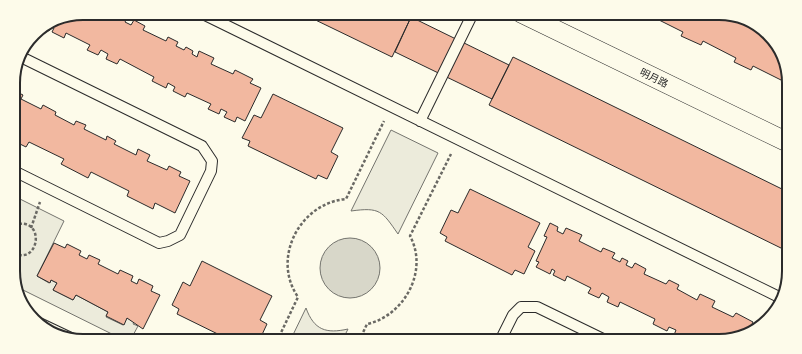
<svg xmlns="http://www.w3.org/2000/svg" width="802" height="354" font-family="'Archivo Narrow','Noto Sans SC',sans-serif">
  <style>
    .green { fill: #ecebdb; stroke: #74746e }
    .water { fill: #d8d7c9; stroke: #74746e }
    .building { fill: #f2b8a0; stroke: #2b2b2b }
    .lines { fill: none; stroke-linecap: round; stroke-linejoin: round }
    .lane-casing { stroke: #2b2b2b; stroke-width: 12 }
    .street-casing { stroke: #2b2b2b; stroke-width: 20 }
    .path { stroke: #6a6964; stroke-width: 2.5; stroke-dasharray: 3 2; stroke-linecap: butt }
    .lane { stroke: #fdfbea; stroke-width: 10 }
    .street { stroke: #fdfbea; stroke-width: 19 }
    .labels { text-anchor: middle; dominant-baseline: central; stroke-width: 3; stroke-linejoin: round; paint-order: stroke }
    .street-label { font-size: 10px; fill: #2b2b2b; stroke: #fdfbea }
    .rim { fill: none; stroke: #2b2b2b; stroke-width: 2 }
  </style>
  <rect width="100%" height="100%" fill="#fdfbea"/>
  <!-- green -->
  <path class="green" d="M391,130l47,23 -40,81c-16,-23 -18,-27 -47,-23z
    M14,196l50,25 -27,55 12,7 2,-3 6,3 -4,7 20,10 3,-5 32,17 -2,5 17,8 4,-7 7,4 -1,2 5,2 -8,15h-4l-111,-55z
    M306,308c8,22 20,26 42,21l-6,12h-52z"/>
  <!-- water -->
  <path class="water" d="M320 268a30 30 0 1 1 60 0a30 30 0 1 1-60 0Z"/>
  <!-- building -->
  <path class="building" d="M83,13h29v2l7,3 2,-3 6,3 -2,4 6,3 3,-5 11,6 -2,4 23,11 2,-4 10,5 -2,4 8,4 2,-3 7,4 -1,3 5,3 2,-6 15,7 -3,6 22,10 2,-4 18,9 -3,4 11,5 -16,33 -8,-4 -2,5 -11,-5 3,-5 -6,-3 -2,5 -11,-5 3,-5 -24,-11 -2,4 -12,-6 2,-4 -7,-4 -2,5 -14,-7 2,-4 -34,-18 -3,5 -11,-5 2,-5 -7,-4 -3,5 -11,-5 3,-5 -24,-12 -2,5 -12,-6 2,-4 -3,-2 -2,5 -6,-3z
    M301,13h112l-21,44z
    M634,13h85l27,5 28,22 14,33v15l-3,-1 2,-4 -34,-17 -2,4 -17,-8 2,-4 -33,-17 -2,4 -20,-9 2,-4 -34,-17 -2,4z
    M411,17l98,48 -17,34 -97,-47z
    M513,57l273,134 -1,59 -296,-145z
    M13,90l10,5 -2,4 20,10 2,-4 13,7 -1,3 19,10 2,-4 10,4 -2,4 22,11 1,-4 9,5 -2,3 22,11 2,-6 12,6 -3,6 20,9 2,-4 12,6 -2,4 11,5 -15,32 -20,-10 -2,6 -26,-13 2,-5 -38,-19 -3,6 -27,-14 3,-5 -35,-17 -3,5 -12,-6z
    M273,94l70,34 -12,24 7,4 -11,23 -9,-4 -2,4 -68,-33 2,-5 -8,-3 12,-23 7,3z
    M470,189l70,34 -12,24 7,4 -11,23 -9,-4 -3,5 -67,-34 2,-4 -7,-4 11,-23 7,3z
    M550,223l8,4 -1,4 6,3 3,-6 16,7 -3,6 22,11 2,-4 12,5 -3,5 8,4 2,-4 6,3 -2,4 6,3 3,-5 11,6 -2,5 22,10 3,-4 10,5 -2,4 20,11 3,-6 15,7 -3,6 21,10 3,-4 17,9 -2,4 6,3 -33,12h-25l-11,-5 -2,5 -12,-6 2,-5 -7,-3 -2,4 -14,-7 2,-5 -35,-17 -2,5 -11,-5 2,-5 -7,-4 -3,5 -11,-5 3,-5 -24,-12 -2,5 -12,-6 2,-4 -3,-2 -2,5 -14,-7 3,-5 -3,-1 11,-24 -3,-1z
    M54,243l11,5 2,-4 14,7 -2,4 8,4 2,-4 11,5 -2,4 20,10 2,-4 13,6 -2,5 6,3 2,-5 14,7 -2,5 9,4 -17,34 -16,-11 -3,7 -18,-9 2,-4 -32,-17 -3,5 -20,-10 4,-7 -6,-3 -1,3 -13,-7z
    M202,261l70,35 -12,24 7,4 -8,17h-27l-55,-27 2,-5 -7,-4 11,-23 7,4z"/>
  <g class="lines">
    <defs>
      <path id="lane" d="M201,13l582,286
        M420,121l53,-108
        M14,171l145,72 9,-2 12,-6 31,-64 1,-10 -10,-15 -183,-90
        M35,321l38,18
        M500,341l13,-26 8,-8h16l70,34"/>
      <path id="street" d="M521,13l266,129"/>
    </defs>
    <!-- lane casing -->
    <use href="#lane" class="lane-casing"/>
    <!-- street casing -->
    <use href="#street" class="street-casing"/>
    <!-- path -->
    <path class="path" d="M14,225c32,-10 26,41 0,28
      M31,228l9,-26
      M15,285l5,-31
      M277,341l21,-44c-27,-39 2,-94 48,-98l38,-78
      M359,341l8,-17c37,-8 62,-53 43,-88l41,-82"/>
    <!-- lane -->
    <use href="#lane" class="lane"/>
    <!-- street -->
    <use href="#street" class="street"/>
  </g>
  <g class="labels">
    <!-- street labels -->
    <g class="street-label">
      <text transform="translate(654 78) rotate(26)">明月路</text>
    </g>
  </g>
  <!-- crop -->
  <path d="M0 0H802V354H0ZM83 20H719A63 63 0 0 1 782 83V271A63 63 0 0 1 719 334H83A63 63 0 0 1 20 271V83A63 63 0 0 1 83 20Z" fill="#fdfbea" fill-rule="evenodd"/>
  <path class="rim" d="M83 20H719A63 63 0 0 1 782 83V271A63 63 0 0 1 719 334H83A63 63 0 0 1 20 271V83A63 63 0 0 1 83 20Z"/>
</svg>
